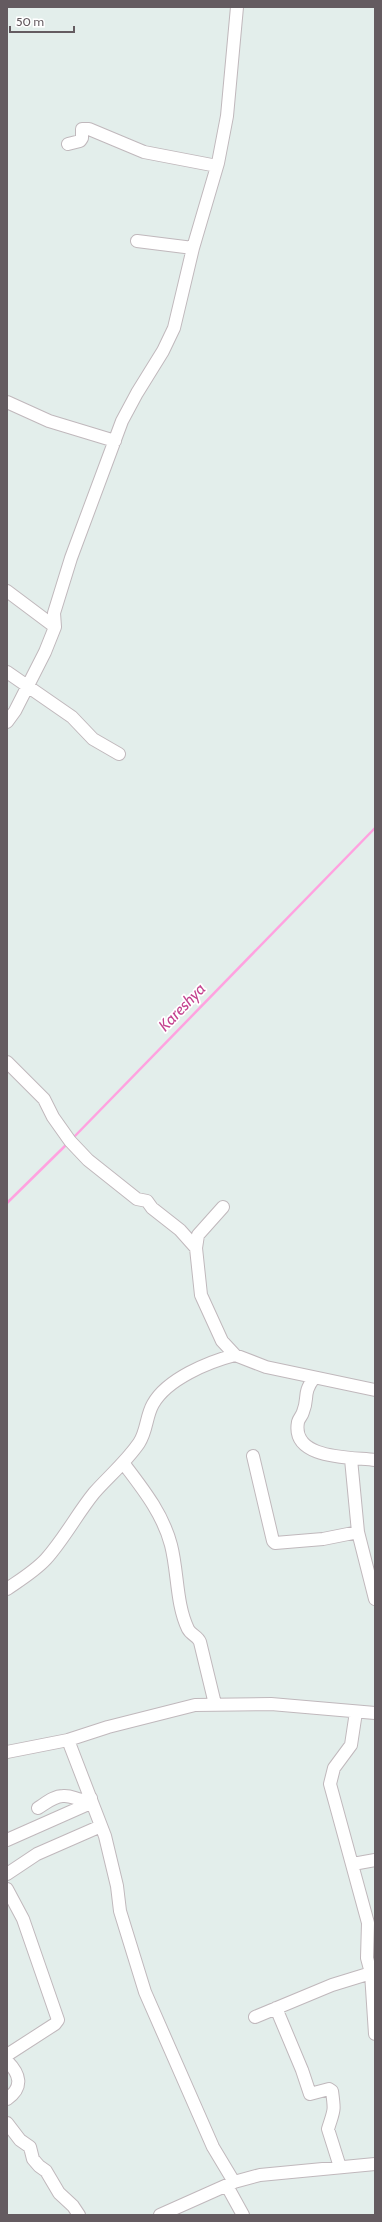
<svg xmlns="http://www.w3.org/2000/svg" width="382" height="2222" font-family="Cabin,sans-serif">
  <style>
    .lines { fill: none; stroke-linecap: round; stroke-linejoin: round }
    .stream { stroke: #ffa2e0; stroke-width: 2.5 }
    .minor-casing { stroke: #c0b8bc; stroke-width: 14 }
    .minor { stroke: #fff; stroke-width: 12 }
    .labels { text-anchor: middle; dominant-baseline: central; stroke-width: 3.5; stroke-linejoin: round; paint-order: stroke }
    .water-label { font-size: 16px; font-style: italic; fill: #c4438f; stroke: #fff }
  </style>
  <rect width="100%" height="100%" fill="#e3eeeb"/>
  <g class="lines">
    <!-- stream -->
    <path class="stream" d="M73,1138l302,-310
      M7,1203l61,-60"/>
    <defs>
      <path id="minor" d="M68,144l12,-3 2,-3v-9h7l55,23 73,14
        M137,241l56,7
        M7,402l42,19 66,20
        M7,591l48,36
        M7,672l65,45 21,22 26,15
        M7,722l8,-11 30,-59 10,-25 -1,-14 17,-55 51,-137 15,-28 26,-42 11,-23 19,-80 25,-85 9,-47 10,-109
        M7,1062l37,37 9,18 17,24 18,19 49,39 10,2 5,7 28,22 16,18
        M223,1207l-25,28 -2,13 5,47 21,46 13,14 31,12 109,23
        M314,1378c-12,16 -5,20 -11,34 -1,4 -4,6 -5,10 -7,38 53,35 77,38
        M253,1456l20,85 2,2 48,-4 35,-7
        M351,1459l7,73 17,67
        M124,1464c19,25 39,50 47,81 7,27 5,59 17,84 3,6 10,7 12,13l15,62
        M7,1589c13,-9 28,-18 39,-30 18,-20 31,-45 48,-66 15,-17 32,-31 45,-50 8,-12 7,-27 14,-39 14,-25 55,-42 82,-49
        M356,1712l-5,33 -17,23 -4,16 38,139 -1,35 4,15 4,61
        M68,1740l37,96 12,50 3,25 25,81 68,155 21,35
        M7,1752l61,-12 40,-13 87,-22 76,-1 104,9
        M38,1808c8,-5 16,-12 25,-12 12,-1 14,7 28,2
        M7,1840l79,-35h7
        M353,1864l22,-4
        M7,1874l30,-20 64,-28
        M7,1889l16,30 35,101 -3,4 -48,31
        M276,2008l26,62 8,24 19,-5 3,2c3,22 2,18 -4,38l12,38
        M255,2017l77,-32 39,-12
        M7,2061c13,13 17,26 0,38
        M7,2123l13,17 10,7 3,12 6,7 7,5 13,22 14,13 6,9
        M227,2186l16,29
        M160,2215l74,-33 26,-7 115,-11"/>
    </defs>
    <!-- minor casing -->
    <use href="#minor" class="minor-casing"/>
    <!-- minor -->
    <use href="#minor" class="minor"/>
  </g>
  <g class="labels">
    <!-- water labels -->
    <g class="water-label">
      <text transform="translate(182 1007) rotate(-46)">Kareshya</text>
    </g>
  </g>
  <!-- border -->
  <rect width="382" height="2222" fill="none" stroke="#645b60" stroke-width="16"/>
  <!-- scale -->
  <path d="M10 26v6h64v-6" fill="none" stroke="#645b60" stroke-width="2"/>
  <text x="16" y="26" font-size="12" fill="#645b60" stroke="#ffffff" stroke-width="3" paint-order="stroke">50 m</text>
</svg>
